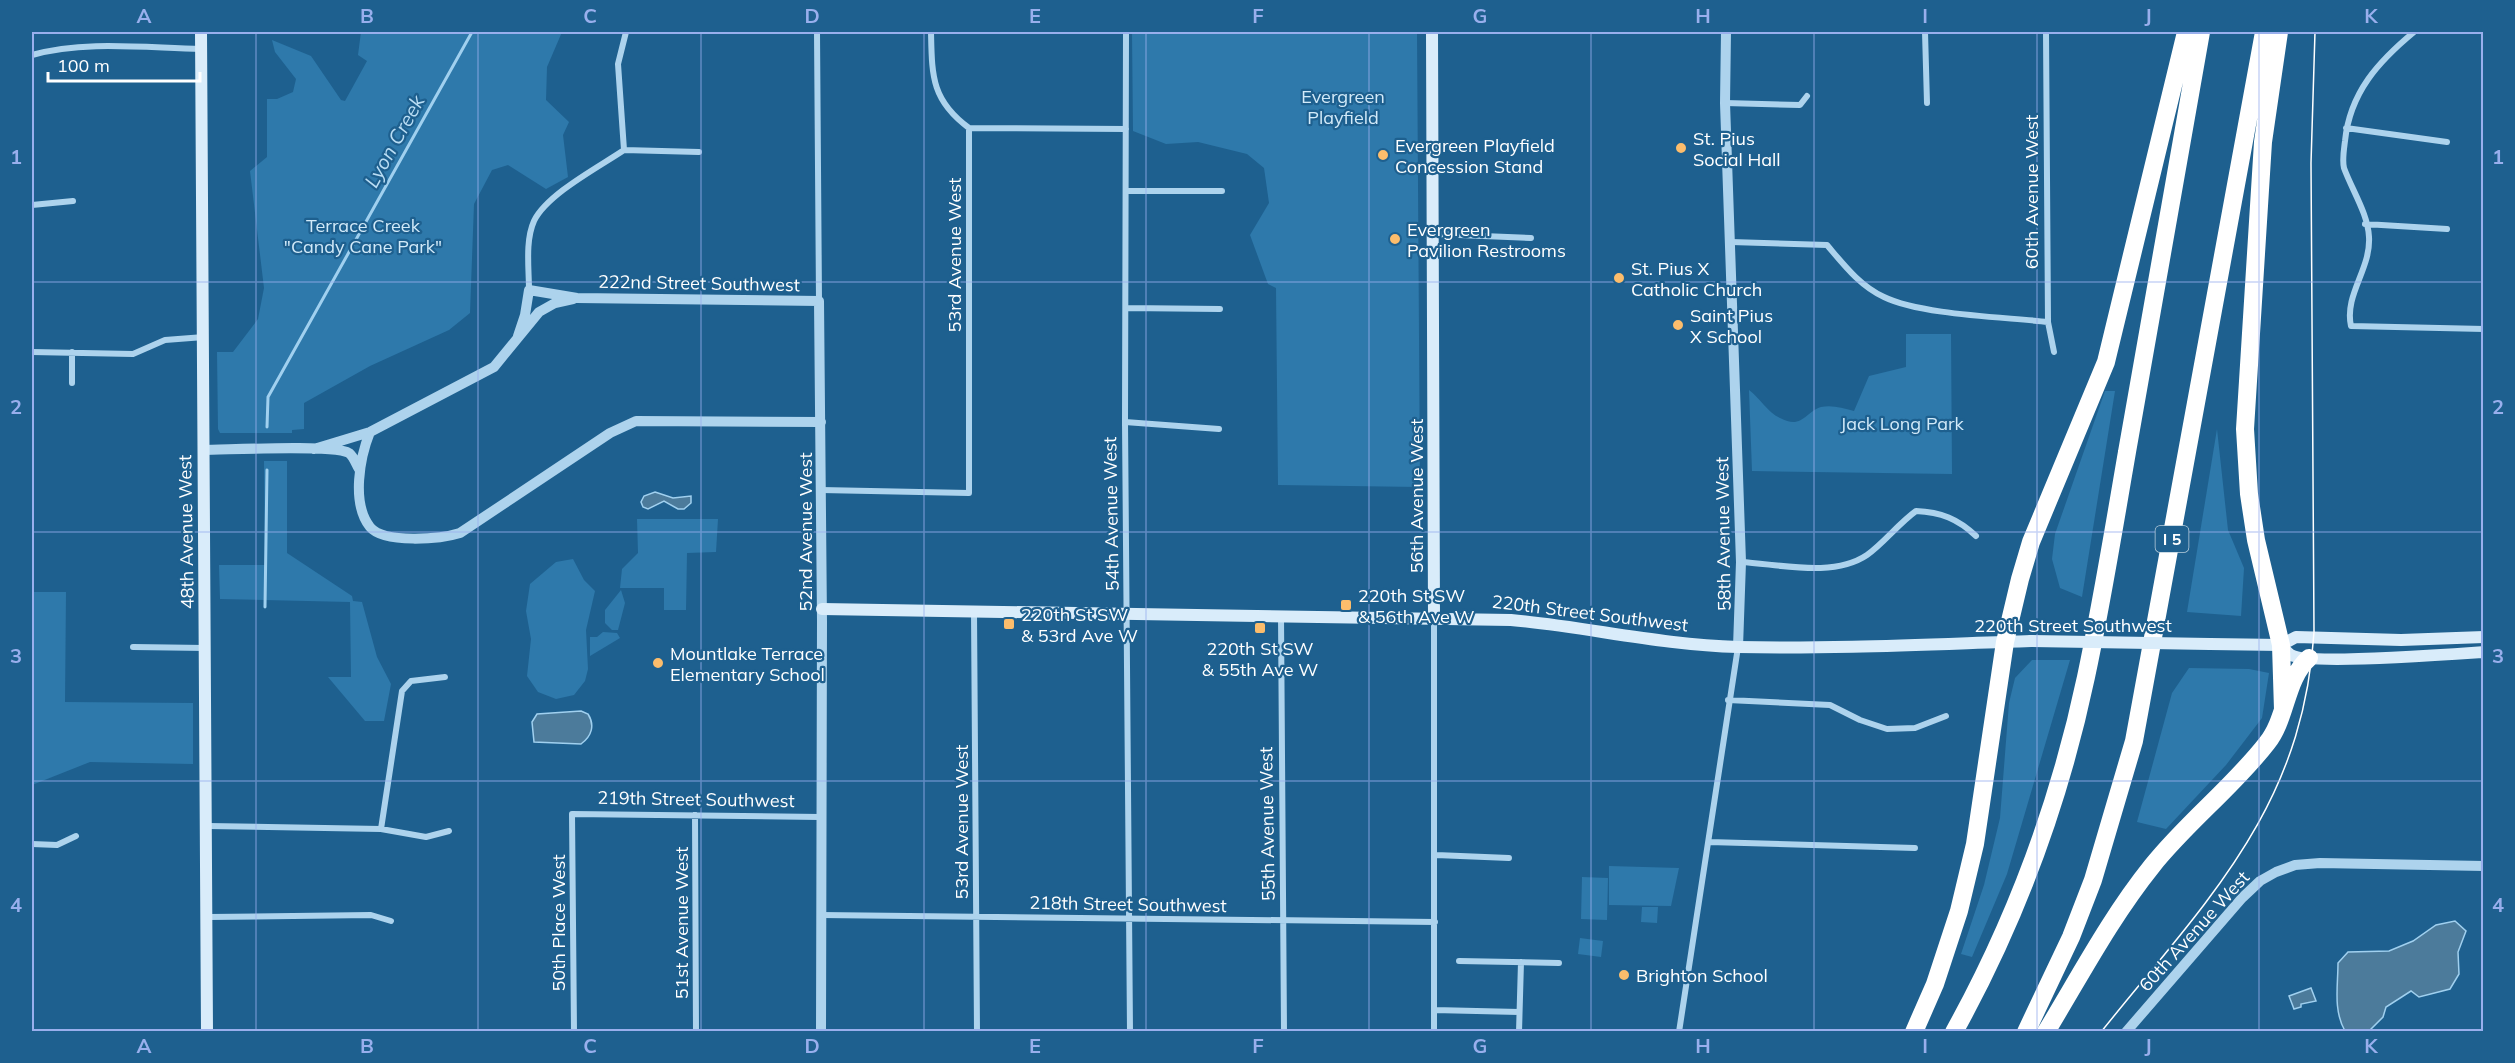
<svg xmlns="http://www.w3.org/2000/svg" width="2515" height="1063" font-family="Mulish,sans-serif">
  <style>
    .green { fill: #2e79ab }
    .water { fill: #4c7b9b; stroke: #a0d0ef; stroke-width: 1.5 }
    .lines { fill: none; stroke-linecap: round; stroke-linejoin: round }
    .stream { stroke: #a0d0ef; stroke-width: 3 }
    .minor { stroke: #add3ed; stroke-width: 6 }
    .tertiary { stroke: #add3ed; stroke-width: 10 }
    .secondary { stroke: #d9ecfa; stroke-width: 12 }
    .motorway { stroke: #fff; stroke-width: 18 }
    .tram { stroke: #fff; stroke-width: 1.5 }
    .secondary-bridge { stroke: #d9ecfa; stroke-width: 12 }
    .grid { fill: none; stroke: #99afed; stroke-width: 1.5; stroke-opacity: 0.55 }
    .poi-dot { fill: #fcbd6c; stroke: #1e608f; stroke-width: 2 }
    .labels { text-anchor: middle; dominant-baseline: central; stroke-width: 4.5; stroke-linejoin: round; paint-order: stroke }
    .shield { fill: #1e608f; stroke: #bccfdd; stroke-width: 1.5 }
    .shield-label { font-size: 16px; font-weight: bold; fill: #fff }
    .park-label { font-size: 18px; fill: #d2eaf9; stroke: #1e608f }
    .poi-label { font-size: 18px; fill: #fff; stroke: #1e608f; text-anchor: start }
    .street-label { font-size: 18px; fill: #fff; stroke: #1e608f }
    .water-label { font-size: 20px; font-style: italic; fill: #b9ddf4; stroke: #1e608f }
    .neatline { fill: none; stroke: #99afed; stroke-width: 2 }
    .grid-label { font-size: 20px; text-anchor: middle; font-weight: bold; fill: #99afed }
  </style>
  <rect width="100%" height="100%" fill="#1e608f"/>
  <!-- green -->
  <path class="green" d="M361,32h201l-15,35 -1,33 23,22 -6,13 5,42 -22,12 -38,-24 -16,5 -18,34 -4,109 -21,17 -79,36 -66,37v26l-12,1v3h-72l-2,-4 -1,-77h16l25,-33 6,-31 -14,-117 17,-14v-58h10l16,-7 3,-13 -21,-27 -3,-12 39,16 30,44 4,1 22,-40 -9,-6z
    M1132,32h285l3,455 -142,-2 -2,-197 -8,-4 -18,-49 19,-32 -5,-35 -17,-14 -49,-12 -32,2 -33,-13z
    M1906,334h45l1,140 -200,-3 -3,-81c11,8 18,22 31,28 22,12 25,-6 41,-11 12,-2 21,1 33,4l15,-35 37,-9z
    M2105,391h10l-33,206 -22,-9 -8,-29 3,-25z
    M2217,429l11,101 16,38 -3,48 -54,-4z
    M264,461h23v92l65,43 1,5 9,1 15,55 14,27 -7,37h-19l-37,-44h23l-1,-75 -130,-3 -1,-34h46z
    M637,519h81l-2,33 -29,1 -1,57h-22v-22h-44l2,-19 16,-16z
    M573,559l11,21 11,11 -9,39 2,39 -3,12 -11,14 -18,4 -18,-7 -11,-16 4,-37 -5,-28 4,-27 26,-22z
    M621,590l4,13 -7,27h-6l-7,-7v-13z
    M32,592h34l-1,110 128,1v61l-103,-2 -58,23z
    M603,632l14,1 3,5 -30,18v-19h7z
    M2032,660h38l-63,214 -35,83 -11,-3 23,-69 16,-67 9,-115 6,-25z
    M2189,668l60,1 20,4 -7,45 -36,47 -60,64 -29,-7 35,-129z
    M1609,866l70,2 -8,38 -62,-1z
    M1582,877l26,1 -1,42 -26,-1z
    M1642,907h16l-1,16 -16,-1z
    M1580,938l23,3 -2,16 -23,-3z"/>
  <!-- water -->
  <path class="water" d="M655,492l18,6 18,-2v7l-7,6h-6l-14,-8 -16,8 -5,-2 -2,-5 3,-6z
    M581,711l7,3c7,11 4,22 -7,30l-47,-2 -2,-20 5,-8z
    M2455,921l11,10 -8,21 1,22 -9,15 -31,8 -8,-6 -25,16 -3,10 -14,14h-24c-12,-21 -7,-45 -7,-68l10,-11 41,-1 24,-10 23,-16z
    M2311,988l5,13 -15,3v3l-7,2 -5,-13z"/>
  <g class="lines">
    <!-- stream -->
    <path class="stream" d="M267,427l1,-30 204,-365
      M265,607l2,-137"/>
    <!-- minor -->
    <path class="minor" d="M817,32l2,269
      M1126,32l-1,390 5,610
      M1925,32l2,71
      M2046,32l2,290 6,30
      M2414,32c-35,29 -64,60 -69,109 -1,8 -3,19 -1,27 8,22 24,46 25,69 2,32 -25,58 -18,89l133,3
      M32,55c53,-15 114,-7 169,-6
      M1725,103l75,2 7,-9
      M969,128l157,1
      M2346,128l101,14
      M624,150l75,2
      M1127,191h95
      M32,205l41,-4
      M2365,224l82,5
      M1434,234l97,4
      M1731,242l96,3c17,20 33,41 57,52 37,18 121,20 164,25
      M529,290c0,-21 -4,-49 5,-69 13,-27 65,-54 90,-71l-6,-86 8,-32
      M1127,308l93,1
      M32,352l101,2 32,-14 39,-3
      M72,383v-31
      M1125,422l94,7
      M821,490l148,3v-365c-38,-28 -37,-53 -38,-96
      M1741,562c38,2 92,16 126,-7 17,-12 31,-31 49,-44 25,1 42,8 60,25
      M974,612l3,420
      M1281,616l3,416
      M1434,618v414
      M133,647l72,1
      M1728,700l102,5 30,15 27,9 28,-1 31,-12
      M695,815l1,217
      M208,826l173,3 45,8 23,-6
      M381,829l21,-138 9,-10 34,-4
      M1709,842l206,6
      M32,844l25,1 19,-9
      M1436,855l73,3
      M821,915l614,7
      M209,917l162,-2 20,6
      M1459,961l100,2
      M1434,1010l85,2
      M574,1032l-2,-218 248,3
      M1519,1032l2,-70
      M1679,1032l59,-385"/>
    <!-- tertiary -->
    <path class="tertiary" d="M1726,32l-1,71 16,459 -3,85
      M518,336l7,-21 4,-25 48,8 242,3 3,320 -1,411
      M370,432c-10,25 -19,71 0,95 14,17 71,12 90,6l150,-100 26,-12 185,1
      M314,449l56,-17 124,-65 45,-55 16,-9 18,-4
      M203,450c24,0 130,-6 146,3 5,4 7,11 10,16
      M2126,1032l116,-134 18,-17 16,-9 19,-7 25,-2 164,3"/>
    <!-- secondary -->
    <path class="secondary" d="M201,32l6,1000
      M1432,32l2,586
      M822,609l689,11c76,7 151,25 227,27 97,2 196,-3 293,-6
      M2210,644l71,1 15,-8 105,3 83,-3
      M2281,645c3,3 6,8 10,10 16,10 164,-1 193,-3"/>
    <!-- motorway -->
    <path class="motorway" d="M2279,32l-16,110 -18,287 4,65 7,46 25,105 2,65
      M1914,1032l21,-48 24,-73 16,-67 30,-202 15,-63 11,-37 75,-180 80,-330
      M1954,1032c61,-110 106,-232 132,-355 16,-75 28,-150 41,-225 25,-140 50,-280 74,-420
      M2026,1032l45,-95 22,-57 41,-139 130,-709
      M2046,1032c34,-56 65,-115 106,-166 35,-44 81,-79 115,-123 20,-25 18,-64 42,-85"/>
    <!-- tram -->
    <path class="tram" d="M2101,1032c105,-131 202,-223 213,-400l-3,-469 4,-131"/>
    <!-- secondary-bridge -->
    <path class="secondary-bridge" d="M2031,641l179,3"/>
  </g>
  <!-- grid -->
  <path class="grid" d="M256,32v1000M478,32v1000M701,32v1000M924,32v1000M1146,32v1000M1369,32v1000M1591,32v1000M1814,32v1000M2037,32v1000M2259,32v1000M32,282h2452M32,532h2452M32,781h2452"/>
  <!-- markers -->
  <g class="poi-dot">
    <circle cx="1681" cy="148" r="6"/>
    <circle cx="1383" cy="155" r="6"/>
    <circle cx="1395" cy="239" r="6"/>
    <circle cx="1619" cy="278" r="6"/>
    <circle cx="1678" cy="325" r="6"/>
    <rect x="1340" y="599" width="12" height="12" rx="3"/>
    <rect x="1003" y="618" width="12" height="12" rx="3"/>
    <rect x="1254" y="622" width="12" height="12" rx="3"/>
    <circle cx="658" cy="663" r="6"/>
    <circle cx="1624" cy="975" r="6"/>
  </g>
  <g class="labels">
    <!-- shield labels -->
    <rect class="shield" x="2155.5" y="526" width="33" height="26" rx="4.5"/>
    <g class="shield-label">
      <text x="2172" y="539">I 5</text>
    </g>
    <!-- park labels -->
    <g class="park-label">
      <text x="1343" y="96">Evergreen<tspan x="1343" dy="21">Playfield</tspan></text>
      <text x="363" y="225">Terrace Creek<tspan x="363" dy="21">"Candy Cane Park"</tspan></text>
      <text x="1902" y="423">Jack Long Park</text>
    </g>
    <!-- poi labels -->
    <g class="poi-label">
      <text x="1693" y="138">St. Pius<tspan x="1693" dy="21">Social Hall</tspan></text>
      <text x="1395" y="145">Evergreen Playfield<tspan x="1395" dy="21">Concession Stand</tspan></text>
      <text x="1407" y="229">Evergreen<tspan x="1407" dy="21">Pavilion Restrooms</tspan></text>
      <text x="1631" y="268">St. Pius X<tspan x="1631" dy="21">Catholic Church</tspan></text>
      <text x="1690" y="315">Saint Pius<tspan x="1690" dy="21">X School</tspan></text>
      <text x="1358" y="595">220th St SW<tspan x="1358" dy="21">&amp; 56th Ave W</tspan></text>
      <text x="1021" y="614">220th St SW<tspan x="1021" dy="21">&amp; 53rd Ave W</tspan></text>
      <text x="1260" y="648" text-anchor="middle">220th St SW<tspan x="1260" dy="21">&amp; 55th Ave W</tspan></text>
      <text x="670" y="653">Mountlake Terrace<tspan x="670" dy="21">Elementary School</tspan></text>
      <text x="1636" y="975">Brighton School</text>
    </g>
    <!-- street labels -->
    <g class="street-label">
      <text transform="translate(2031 192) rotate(-90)">60th Avenue West</text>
      <text transform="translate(954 255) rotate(-90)">53rd Avenue West</text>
      <text transform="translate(699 283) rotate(1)">222nd Street Southwest</text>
      <text transform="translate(1416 496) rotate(-90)">56th Avenue West</text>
      <text transform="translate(1111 514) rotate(-91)">54th Avenue West</text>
      <text transform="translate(186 532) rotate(-91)">48th Avenue West</text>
      <text transform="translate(805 532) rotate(-90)">52nd Avenue West</text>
      <text transform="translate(1723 534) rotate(-91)">58th Avenue West</text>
      <text transform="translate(1590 613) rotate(7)">220th Street Southwest</text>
      <text x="2073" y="625">220th Street Southwest</text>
      <text transform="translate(696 799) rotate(1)">219th Street Southwest</text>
      <text transform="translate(961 822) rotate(-90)">53rd Avenue West</text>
      <text transform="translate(1267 824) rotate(-91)">55th Avenue West</text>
      <text transform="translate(1128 904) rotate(1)">218th Street Southwest</text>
      <text transform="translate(558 923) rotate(-90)">50th Place West</text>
      <text transform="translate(681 923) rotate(-90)">51st Avenue West</text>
      <text transform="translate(2194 931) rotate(-48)">60th Avenue West</text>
    </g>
    <!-- water labels -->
    <g class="water-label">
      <text transform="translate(394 141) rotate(-61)">Lyon Creek</text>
    </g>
  </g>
  <!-- border -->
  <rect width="2515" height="1063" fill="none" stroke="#1e608f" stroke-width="66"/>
  <!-- scale -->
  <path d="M48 72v9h152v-9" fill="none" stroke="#ffffff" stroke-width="3"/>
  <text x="57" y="72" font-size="18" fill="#ffffff" stroke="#1e608f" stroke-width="4.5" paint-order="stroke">100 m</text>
  <rect x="33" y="33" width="2449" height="997" class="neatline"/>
  <g class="grid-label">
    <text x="144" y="23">A</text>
    <text x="367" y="23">B</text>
    <text x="590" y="23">C</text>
    <text x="812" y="23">D</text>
    <text x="1035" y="23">E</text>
    <text x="1258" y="23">F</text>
    <text x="1480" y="23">G</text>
    <text x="1703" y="23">H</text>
    <text x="1925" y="23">I</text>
    <text x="2148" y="23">J</text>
    <text x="2371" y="23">K</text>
    <text x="16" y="164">1</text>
    <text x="2498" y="164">1</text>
    <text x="16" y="414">2</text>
    <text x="2498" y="414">2</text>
    <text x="16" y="663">3</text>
    <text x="2498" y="663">3</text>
    <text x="16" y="912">4</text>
    <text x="2498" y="912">4</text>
    <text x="144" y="1053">A</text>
    <text x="367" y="1053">B</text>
    <text x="590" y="1053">C</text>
    <text x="812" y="1053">D</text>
    <text x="1035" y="1053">E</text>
    <text x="1258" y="1053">F</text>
    <text x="1480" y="1053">G</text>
    <text x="1703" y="1053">H</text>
    <text x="1925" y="1053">I</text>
    <text x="2148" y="1053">J</text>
    <text x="2371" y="1053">K</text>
  </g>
</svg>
